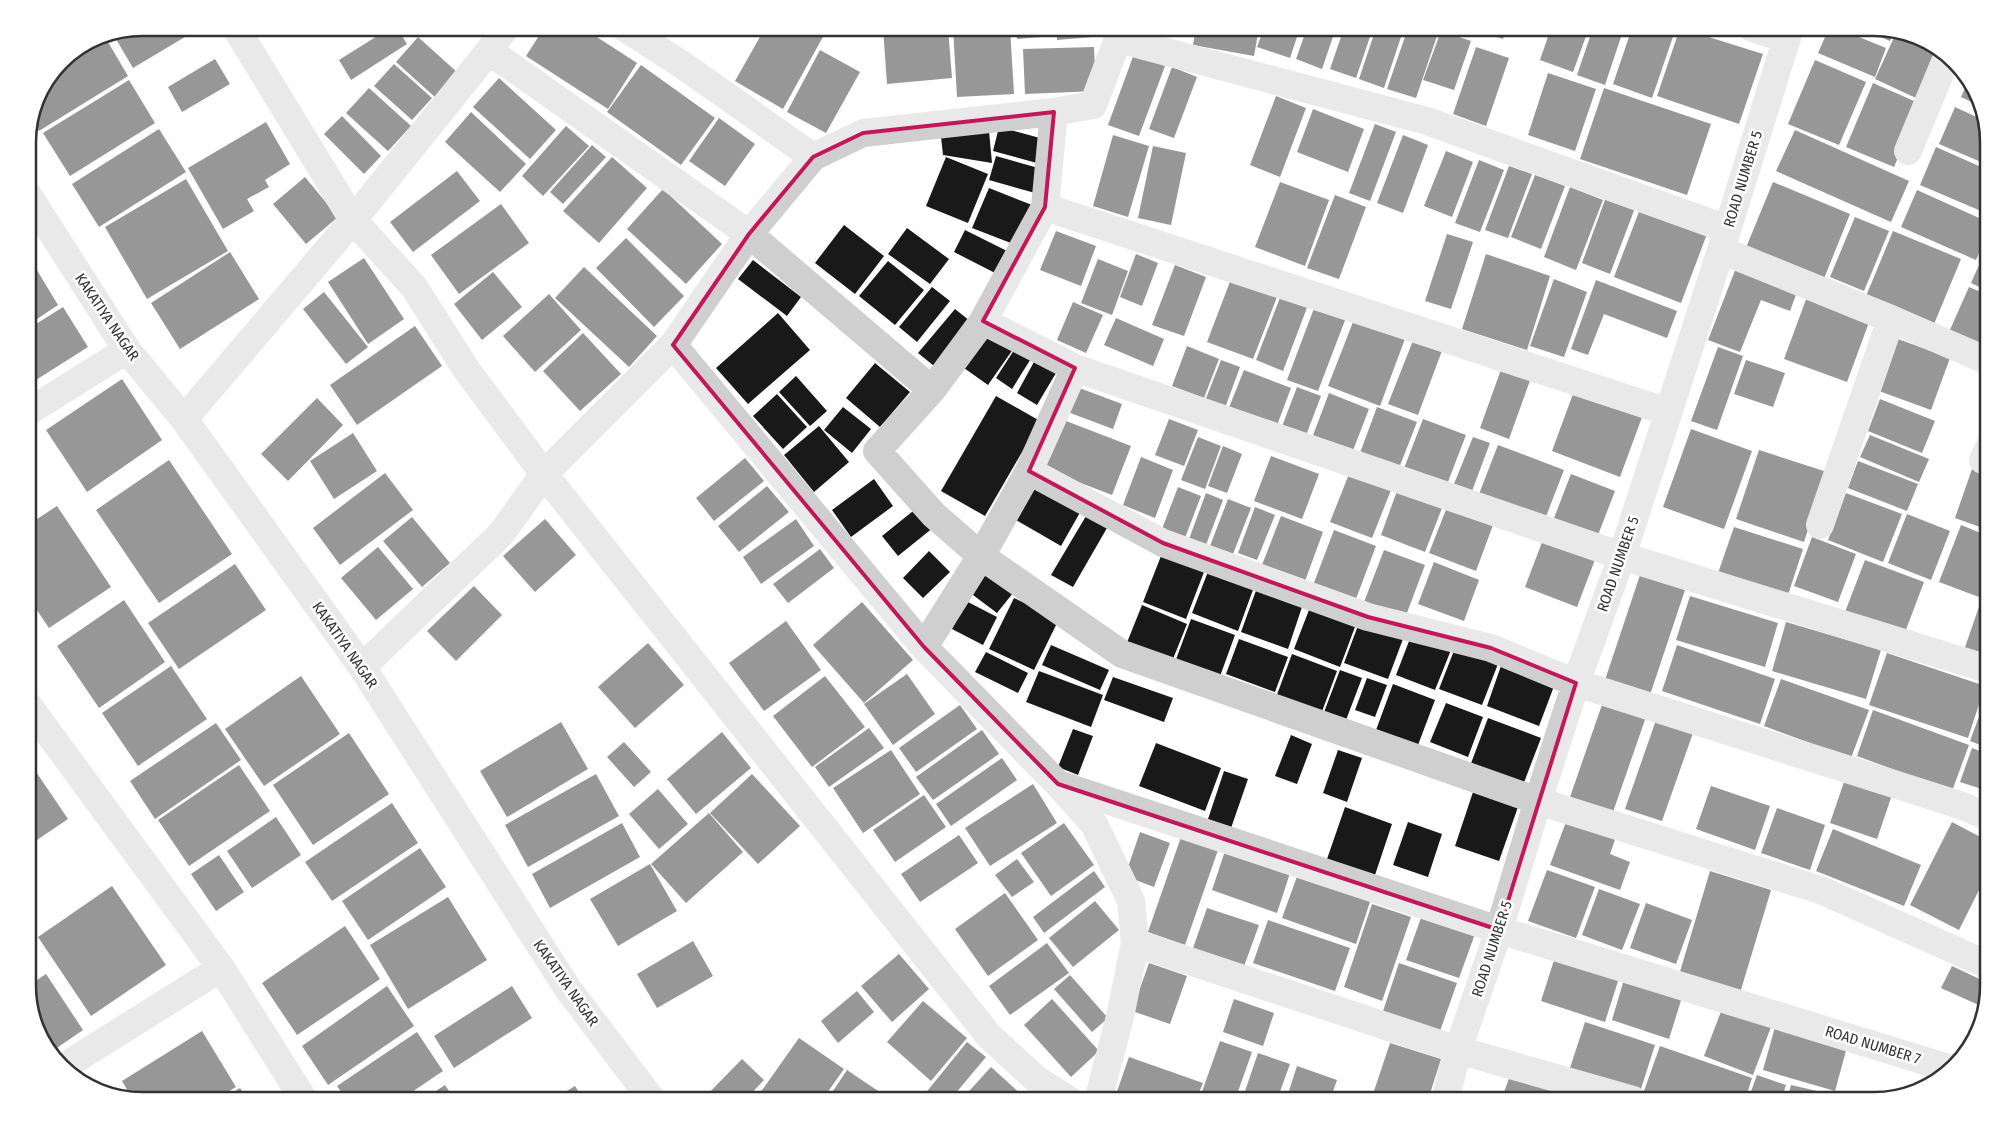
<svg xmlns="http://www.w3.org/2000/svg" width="2016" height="1128" font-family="'Fira Sans Condensed',sans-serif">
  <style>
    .building { fill: #191919 }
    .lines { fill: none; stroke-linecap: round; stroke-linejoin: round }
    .minor { stroke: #cfcfcf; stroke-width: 28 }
    .marked { fill: none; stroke: #c2185b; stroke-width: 4; stroke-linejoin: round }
    .labels { text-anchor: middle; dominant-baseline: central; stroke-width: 5; stroke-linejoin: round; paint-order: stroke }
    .street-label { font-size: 15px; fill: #323232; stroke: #fff }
    .rim { fill: none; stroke: #323232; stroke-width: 2.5 }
  </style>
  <rect width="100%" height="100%" fill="#fff"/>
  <!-- building -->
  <path class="building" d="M142,28h58l-67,40 -20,-34z
    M390,28h7l10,16 -56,36 -12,-20z
    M544,28h39l54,35 -29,46 -82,-53z
    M765,28h46l13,7 -41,74 -48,-28z
    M883,28h65l4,50 -65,6z
    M953,28h57l4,66 -57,3z
    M1016,28h37l1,8 -37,3z
    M1057,28h58l1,7 -59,5z
    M1162,28h28l-1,8 -28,-5z
    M1196,28h63l-5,28 -61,-11z
    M1264,28h36l-10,30 -33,-11z
    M1307,28h29l-14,41 -26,-10z
    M1344,28h29l-17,50 -26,-9z
    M1376,28h28l-20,60 -25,-9z
    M1408,28h23l8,2 -23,68 -29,-9z
    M1478,28h29l-4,11 -26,-9z
    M1551,28h38l-16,44 -33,-12z
    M1593,28h31l-19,57 -28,-10z
    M1632,28h33l10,3 -23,67 -39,-14z
    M1680,28l83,26 -24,70 -82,-28z
    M1829,28h8l49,20 -11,29 -57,-24z
    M1859,28h15l20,5 -4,8z
    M1441,31l30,10 -17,49 -31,-10z
    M1896,33l35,10 7,6 -22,49 -41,-19z
    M105,37l23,39 -89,55 -7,-13 4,-20 21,-31z
    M418,37l40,36 -22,25 -40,-36z
    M1094,47l2,44 -71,3 -2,-45z
    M1476,47l33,11 -23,68 -33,-12z
    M820,50l40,22 -34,61 -39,-21z
    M1134,54l31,12 -26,70 -31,-11z
    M215,59l15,25 -48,28 -14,-25z
    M1815,60l51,22 -27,63 -51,-21z
    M394,64l38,34 -20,22 -38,-34z
    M641,65l74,53 -34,47 -74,-53z
    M1172,67l25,10 -23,61 -25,-9z
    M1548,73l48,16 -21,62 -47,-16z
    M499,78l57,52 -26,29 -57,-52z
    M1969,79h1l8,26 -17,-8z
    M129,80l26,43 -85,53 -27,-43z
    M1873,83l48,21 -27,63 -48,-20z
    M369,88l42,38 -23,25 -42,-38z
    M1604,88l107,36 -24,71 -107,-36z
    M1276,96l30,12 -26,69 -30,-12z
    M1955,107l28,13 5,15v30l-49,-21z
    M1313,109l51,20 -16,43 -51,-20z
    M471,112l55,52 -26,28 -55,-50z
    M342,116l39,40 -17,18 -40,-40z
    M719,118l36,26 -30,42 -36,-25z
    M266,122l24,42 -25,16 4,7 -22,12 7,12 -31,18 -35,-61z
    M1375,124l21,8 -26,69 -21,-8z
    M566,126l23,20 -46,50 -21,-20z
    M999,127l52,14 -7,24 -51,-14z
    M159,129l27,43 -87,55 -27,-43z
    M1795,130l114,51 -18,41 -115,-51z
    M989,131l3,32 -49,-8 -2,-18z
    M1113,135l36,11 -21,71 -35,-11z
    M1403,135l25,10 -25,68 -26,-10z
    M592,145l14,12 -43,47 -13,-12z
    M1153,146l33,7 -15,72 -33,-7z
    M1936,147l52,23v44l-68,-29z
    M1446,151l27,11 -21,55 -28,-11z
    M996,156l46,13 -7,24 -46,-13z
    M612,157l35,31 -48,55 -36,-32z
    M946,157l42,17 -20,49 -42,-17z
    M1479,160l25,10 -24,62 -25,-9z
    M1509,166l23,8 -24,64 -23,-8z
    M457,171l23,30 -67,51 -23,-30z
    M1535,175l30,11 -24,63 -30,-12z
    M305,177l33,40 -32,27 -33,-40z
    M186,179l42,72 -81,48 -42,-72z
    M1280,182l49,18 -24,66 -50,-19z
    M1773,182l77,32 -27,67 -78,-31z
    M1570,187l33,13 -27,70 -32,-13z
    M989,188l43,17 -16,40 -44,-17z
    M663,189l59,55 -36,40 -59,-55z
    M1917,190l71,32v10l-12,28 -75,-33z
    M1335,195l31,12 -27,72 -32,-11z
    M1606,197l29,11 -25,66 -28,-11z
    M501,204l28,39 -70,51 -28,-39z
    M1640,209l67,25 -26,69 -67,-26z
    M1855,217l34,14 -25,60 -34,-14z
    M844,225l40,31 -29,38 -40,-31z
    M907,228l42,31 -19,25 -42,-30z
    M965,230l44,22 -12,22 -43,-22z
    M1056,231l40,15 -15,40 -41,-16z
    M1893,231l68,28 -29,70 -68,-28z
    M1447,234l26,8 -22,67 -26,-8z
    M626,238l58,58 -30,31 -58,-59z
    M1988,245v46l-17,-8z
    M230,252l29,47 -79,50 -29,-46z
    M1136,254l22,9 -16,43 -22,-9z
    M1486,254l64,22 -23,74 -65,-21z
    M364,258l40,61 -36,25 -40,-62z
    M1098,259l30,12 -16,44 -31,-12z
    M753,260l48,37 -14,19 -49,-37z
    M888,261l36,29 -29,35 -36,-29z
    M32,262l26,43 -30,20v-60z
    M1175,265l31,12 -22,59 -32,-11z
    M584,267l73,69 -28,31 -74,-69z
    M1736,268l61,24 -7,19 -29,-11 -21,52 -32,-12z
    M493,272l29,35 -40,33 -28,-36z
    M1231,279l46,18 -24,62 -46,-17z
    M1554,279l33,13 -23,65 -34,-11z
    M1596,280l81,31 -10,27 -63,-24 -16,41 -17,-6z
    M932,287l18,14 -33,41 -18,-15z
    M1969,287l19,8v54l-39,-17z
    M324,292l44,55 -22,17 -43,-55z
    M549,294l32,36 -46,42 -32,-36z
    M1808,294l63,23 -24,65 -63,-23z
    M1281,295l27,10 -25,66 -27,-11z
    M1073,302l30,13 -17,38 -29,-13z
    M1316,303l31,12 -29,76 -31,-11z
    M63,307l25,40 -60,38v-56z
    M955,309l20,16 -36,45 -21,-17z
    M778,313l32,37 -62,54 -32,-36z
    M1355,317l51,19 -26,70 -52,-20z
    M1116,318l48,21 -11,27 -49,-21z
    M415,326l27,40 -85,59 -27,-40z
    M992,328l24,17 -28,40 -24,-17z
    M583,333l38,41 -41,37 -37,-40z
    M1414,338l29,10 -25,67 -30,-11z
    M1898,339l52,19 -19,52 -52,-19z
    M1187,346l32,13 -15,39 -32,-12z
    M1016,347l16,10 -20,32 -16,-11z
    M1718,347l25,9 -26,74 -26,-9z
    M1035,360l21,13 -19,32 -20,-12z
    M1221,360l19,7 -15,41 -20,-7z
    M1746,360l39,13 -12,34 -39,-13z
    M875,363l35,29 -30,35 -34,-29z
    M1503,364l29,11 -23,64 -29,-11z
    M1244,370l47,18 -15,40 -48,-18z
    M796,376l31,35 -17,15 -31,-34z
    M122,379l40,61 -75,52 -41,-62z
    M1577,383l68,26 -25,68 -68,-26z
    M1074,386l48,18 -9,25 -48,-18z
    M1297,387l24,9 -19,50 -24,-9z
    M1329,393l40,16 -17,44 -40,-15z
    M777,394l30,33 -24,22 -30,-33z
    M996,396l44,25 -55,95 -44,-25z
    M317,398l26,27 -55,56 -27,-27z
    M1880,399l55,22 -13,32 -54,-22z
    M843,407l28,22 -19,24 -28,-23z
    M1377,407l40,15 -18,46 -39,-15z
    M1061,419l70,27 -19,49 -70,-27z
    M1169,419l29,11 -14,36 -29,-11z
    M1423,419l43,16 -20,52 -43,-16z
    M819,426l30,36 -35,30 -30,-37z
    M1691,429l61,22 -28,78 -61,-22z
    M353,433l24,38 -43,28 -24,-38z
    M1870,435l59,24 -10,23 -59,-25z
    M1198,437l23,9 -16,43 -24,-9z
    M1473,437l17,6 -18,48 -18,-7z
    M1498,445l66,25 -19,49 -66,-25z
    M1223,446l19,8 -15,39 -19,-7z
    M1759,450l68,22 -23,70 -68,-23z
    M1271,456l48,18 -17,45 -48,-18z
    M1141,457l32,13 -18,48 -32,-13z
    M745,458l19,23 -50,40 -18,-23z
    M169,460l63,94 -73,49 -63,-93z
    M1858,461l60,23 -11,27 -59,-23z
    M1972,469l16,6v55l-33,-12z
    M385,473l28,37 -73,55 -27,-37z
    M1349,474l42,16 -19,48 -42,-16z
    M1571,474l44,17 -17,44 -44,-17z
    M874,479l19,27 -42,31 -19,-27z
    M1032,481l50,28 -21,37 -50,-29z
    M767,486l22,26 -50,40 -21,-26z
    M1178,487l23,9 -16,42 -23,-9z
    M1397,491l45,17 -17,44 -44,-17z
    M1206,493l17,7 -17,45 -17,-6z
    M1846,493l56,21 -19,48 -55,-22z
    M1228,499l23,9 -18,46 -23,-8z
    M57,506l54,81 -62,41 -21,-31v-72z
    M918,507l16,20 -36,29 -16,-20z
    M1255,507l20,8 -18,45 -19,-7z
    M1447,507l46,18 -17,46 -47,-18z
    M1907,514l43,17 -19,49 -43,-17z
    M1086,516l21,12 -34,59 -22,-12z
    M1281,516l42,16 -18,49 -43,-16z
    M412,517l38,46 -28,24 -39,-46z
    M545,519l31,36 -41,37 -32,-36z
    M796,519l18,27 -53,38 -18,-27z
    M1961,525l27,11v36l-9,25 -40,-15z
    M1734,527l69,22 -16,49 -70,-22z
    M1334,530l42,16 -22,58 -42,-16z
    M1544,537l52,20 -19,50 -52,-20z
    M1812,537l44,17 -18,48 -44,-16z
    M378,547l35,42 -37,31 -35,-42z
    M820,549l14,19 -46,35 -15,-19z
    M1384,550l41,15 -20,53 -41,-16z
    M929,551l21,21 -27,26 -20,-20z
    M1161,556l43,16 -18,47 -43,-17z
    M1865,560l59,22 -20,53 -59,-23z
    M1434,562l45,18 -15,41 -46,-17z
    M235,564l31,46 -87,59 -31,-46z
    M1209,569l45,18 -16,44 -46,-18z
    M984,572l29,21 -16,20 -28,-21z
    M1640,575l45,15 -36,108 -45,-15z
    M1258,585l46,16 -16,48 -47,-17z
    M474,586l28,29 -46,46 -29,-30z
    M1690,596l88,27 -13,44 -89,-27z
    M1014,598l45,21 -25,51 -45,-21z
    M124,600l41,62 -66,46 -42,-62z
    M966,601l31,16 -14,28 -31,-16z
    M1981,601l7,2v58l-25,-8z
    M862,602l51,58 -49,43 -51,-58z
    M1312,602l46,17 -18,48 -46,-18z
    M1142,605l45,19 -16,40 -45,-19z
    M1191,619l44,16 -16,44 -44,-17z
    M786,621l35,49 -57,41 -35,-48z
    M1786,622l95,28 -15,49 -94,-28z
    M1359,623l44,16 -15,40 -44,-16z
    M1411,636l40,14 -16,40 -39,-15z
    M1239,639l49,18 -13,35 -49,-18z
    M648,643l36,42 -49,43 -37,-41z
    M1051,645l58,25 -9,20 -58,-25z
    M1677,645l98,34 -15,45 -98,-33z
    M1455,648l43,16 -16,41 -43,-16z
    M986,652l42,21 -10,20 -43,-21z
    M1887,653l98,33 -17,52 -99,-33z
    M1292,654l45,17 -17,46 -45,-17z
    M1503,660l53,21 -17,45 -52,-20z
    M171,666l36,53 -69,47 -36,-53z
    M1340,670l22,8 -19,50 -22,-8z
    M1039,671l64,24 -12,32 -65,-25z
    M907,674l28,40 -42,31 -29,-41z
    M301,676l39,58 -76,52 -39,-57z
    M825,676l40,51 -53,40 -39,-51z
    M1113,677l60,21 -9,24 -60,-22z
    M1367,678l20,7 -12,32 -20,-7z
    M1781,679l88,31 -18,48 -87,-32z
    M1393,684l42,16 -17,45 -42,-15z
    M1988,692v56l-18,-7z
    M1604,699l43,15 -34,98 -43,-15z
    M1446,703l37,14 -15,40 -38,-15z
    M960,705l17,24 -61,43 -17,-24z
    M1873,710l96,35 -17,46 -95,-35z
    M1488,718l53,20 -18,47 -53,-19z
    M1656,720l37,13 -31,88 -37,-12z
    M561,722l27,47 -81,48 -27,-46z
    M216,723l25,37 -86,59 -25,-38z
    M869,728l15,20 -55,39 -14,-20z
    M1073,729l20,7 -15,39 -20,-8z
    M982,730l17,24 -66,46 -17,-23z
    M722,732l29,36 -55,46 -29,-35z
    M349,733l40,61 -76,51 -40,-60z
    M1291,735l21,9 -15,40 -22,-8z
    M624,742l27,30 -17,15 -27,-30z
    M1156,743l65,25 -16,43 -66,-25z
    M1972,748l16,6v37l-28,-9z
    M891,750l29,44 -57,39 -30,-45z
    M1338,750l24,8 -15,44 -24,-9z
    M1002,758l15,22 -66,46 -15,-22z
    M28,760l40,59 -40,27z
    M239,765l31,46 -81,55 -31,-46z
    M1224,771l24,8 -18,52 -23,-9z
    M596,774l23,42 -91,51 -23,-42z
    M752,774l48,52 -42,38 -48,-51z
    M1846,776l47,16 -16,47 -47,-16z
    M1033,784l24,39 -67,43 -25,-38z
    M1711,786l59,20 -15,44 -59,-21z
    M658,789l30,35 -29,25 -30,-35z
    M1473,792l45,15 -19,54 -44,-15z
    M924,795l22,32 -51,35 -22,-32z
    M392,803l26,40 -86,58 -27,-39z
    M1345,807l47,17 -17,51 -48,-16z
    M1777,808l48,17 -15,45 -49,-17z
    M709,813l34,39 -57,51 -35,-39z
    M276,817l25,38 -49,33 -25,-37z
    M1567,819l49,18 -6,17 20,8 -10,28 -70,-25z
    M1408,822l34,12 -14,43 -35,-12z
    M1952,822l36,19v31l-29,58 -49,-25z
    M622,823l18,34 -90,51 -18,-34z
    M1064,823l30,42 -43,31 -30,-43z
    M1833,829l88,36 -17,41 -88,-35z
    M1140,832l30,11 -16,44 -29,-11z
    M959,835l19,28 -58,39 -19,-28z
    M1181,837l37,13 -33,95 -37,-13z
    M420,848l26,39 -78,53 -26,-39z
    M1226,848l65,22 -14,43 -65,-23z
    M219,855l25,37 -28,19 -25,-37z
    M1017,859l17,23 -22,15 -17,-22z
    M650,864l27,47 -59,35 -28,-47z
    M1547,870l48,17 -19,51 -48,-17z
    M1094,871l11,16 -61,46 -11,-16z
    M1299,871l73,25 -16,48 -74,-26z
    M1710,871l61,19 -31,103 -61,-18z
    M112,886l54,79 -75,51 -53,-79z
    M1599,889l41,15 -18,46 -40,-15z
    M1988,889v17l-6,-3z
    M1005,893l33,47 -50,36 -33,-47z
    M448,897l39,63 -79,49 -38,-64z
    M1095,901l24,29 -46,37 -24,-29z
    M1646,903l46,17 -16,44 -46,-16z
    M1372,904l39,13 -29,84 -38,-14z
    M1207,908l52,17 -16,44 -51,-18z
    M1422,915l53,19 -16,44 -53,-18z
    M1268,920l82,28 -15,43 -82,-28z
    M345,926l35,53 -83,56 -35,-52z
    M693,941l20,35 -56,32 -20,-34z
    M1047,943l22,30 -59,42 -21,-29z
    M899,954l30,35 -37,33 -31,-36z
    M1555,957l64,21 -14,44 -64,-21z
    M1149,963l38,13 -17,48 -38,-13z
    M1399,963l58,20 -17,48 -57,-20z
    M1952,966l36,17 -5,24 -42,-19z
    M46,974l37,56 -32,22 -8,-8 -15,-51v-7z
    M1070,975l38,43 -16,14 -38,-43z
    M1625,976l58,18 -14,45 -57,-19z
    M387,986l27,40 -86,59 -26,-39z
    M512,986l20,32 -78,50 -20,-32z
    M857,991l17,21 -36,31 -17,-22z
    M1052,999l47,52 -28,26 -47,-52z
    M1234,999l40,14 -11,33 -40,-14z
    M923,1001l44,37 -36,43 -44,-39z
    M1722,1009l49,18 -18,48 -49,-19z
    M1585,1022l70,23 -16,50 -70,-24z
    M1775,1027l72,20 -12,44 -72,-21z
    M202,1031l34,56 -22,13h-72l-10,-2 -10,-17z
    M417,1032l26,39 -43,29h-53l-10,-14z
    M799,1038l45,31 -22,31h-67z
    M1220,1041l32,11 -17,48h-36z
    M967,1042l19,15 -36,43h-30z
    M1390,1043l51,16 -13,41h-25l-29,-9z
    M1660,1046l92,32 -7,22h-72l-29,-9z
    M1258,1053l32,11 -13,36h-35z
    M1129,1057l74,26 -7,17h-82z
    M742,1059l22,21 -19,20h-43z
    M1297,1066l40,14 -7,20h-44z
    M991,1067l33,30 -3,3h-60z
    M847,1070l43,29 -1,1h-48l-10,-6z
    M1511,1073l70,25 -1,2h-79z
    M1757,1075l29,10 -5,15h-33z
    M445,1085l10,15h-33z
    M1791,1085l52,12 -1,3h-55z
    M575,1086l9,14h-32z
    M240,1088l8,12h-27z"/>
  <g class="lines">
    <!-- minor -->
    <path class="minor" d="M236,28l117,192 61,67 52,82 78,105 445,562 47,43 33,21
      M625,28l56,36 132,93
      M1752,28l34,11
      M1118,39l309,82 300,108
      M489,51l260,183 183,156 -55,61 57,64 47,41 141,98 416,147 285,90 165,74
      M1908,151l39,-94
      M28,195l99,155 57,69 178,248 206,322 84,111
      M1045,207l623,205
      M1721,250l170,69 97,42
      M983,321l92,47 547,188 366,113
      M673,345l251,302 134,137 36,40 37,77 4,42 -15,74 -22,83
      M932,390l51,-69 62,-114 9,-95
      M28,412l99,-62
      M184,419l169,-199 136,-169 16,-23
      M1983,460l5,-11
      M1029,471l134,72 205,74 123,31 85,35 387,123 25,11
      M1820,525l71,-206
      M924,647l57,-91 48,-85 46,-103
      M362,667l139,-133 43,-60 129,-129 76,-111 64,-77 50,-24 191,-21 39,-7 25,-66 1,-11
      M28,705l193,263 83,132
      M1058,784l441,146 449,138
      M1135,943l323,107 175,50
      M65,1066l156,-98
      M1445,1100l13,-50 41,-120 39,-129 38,-118 46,-127 99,-306 69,-222"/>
  </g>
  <!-- marked area -->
  <path d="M0 0H2016V1128H0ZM1054,112l-9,95 -62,114 92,47 -46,103 134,72 205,74 123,31 85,35 -77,247 -441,-146 -134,-137 -251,-302 76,-111 64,-77 50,-24z" fill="#fff" fill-opacity=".55" fill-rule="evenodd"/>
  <path class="marked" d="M1054,112l-9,95 -62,114 92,47 -46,103 134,72 205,74 123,31 85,35 -77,247 -441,-146 -134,-137 -251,-302 76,-111 64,-77 50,-24z"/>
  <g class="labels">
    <!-- street labels -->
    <g class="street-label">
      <text transform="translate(1743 179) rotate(-73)">ROAD NUMBER 5</text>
      <text transform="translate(107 317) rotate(56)">KAKATIYA NAGAR</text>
      <text transform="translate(1618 564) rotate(-71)">ROAD NUMBER 5</text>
      <text transform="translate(345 645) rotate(55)">KAKATIYA NAGAR</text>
      <text transform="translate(1492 949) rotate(-72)">ROAD NUMBER 5</text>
      <text transform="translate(566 983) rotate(55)">KAKATIYA NAGAR</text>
      <text transform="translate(1873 1045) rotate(17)">ROAD NUMBER 7</text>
    </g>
  </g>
  <!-- crop -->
  <path d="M0 0H2016V1128H0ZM142 36H1874A106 106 0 0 1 1980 142V986A106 106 0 0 1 1874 1092H142A106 106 0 0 1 36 986V142A106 106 0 0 1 142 36Z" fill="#fff" fill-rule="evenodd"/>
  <path class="rim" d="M142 36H1874A106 106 0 0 1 1980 142V986A106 106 0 0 1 1874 1092H142A106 106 0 0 1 36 986V142A106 106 0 0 1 142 36Z"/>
</svg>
